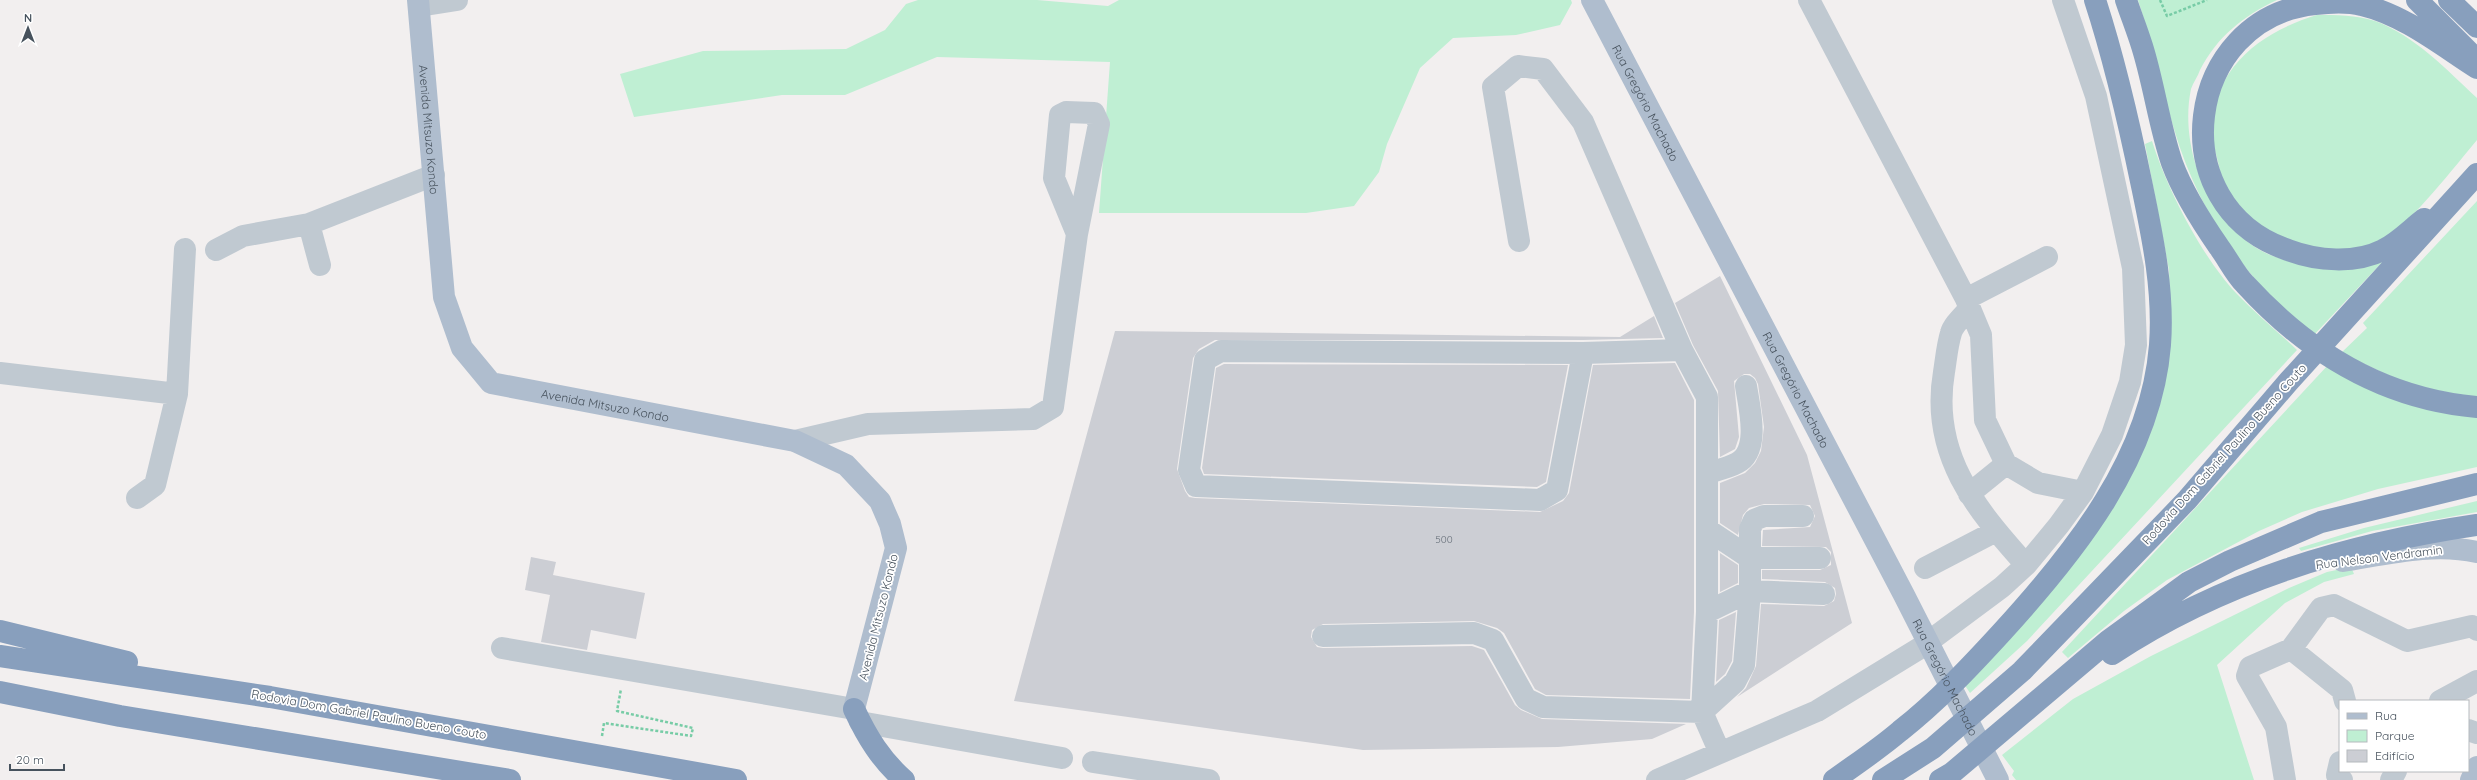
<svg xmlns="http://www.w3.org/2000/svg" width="2477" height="780" font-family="Quicksand,sans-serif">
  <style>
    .green { fill: #bfefd3 }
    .building { fill: #ccced4 }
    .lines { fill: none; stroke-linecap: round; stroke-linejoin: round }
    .path { stroke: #77cca6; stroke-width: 2.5; stroke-dasharray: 3 2; stroke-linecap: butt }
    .minor { stroke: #c0c9d1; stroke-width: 22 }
    .major { stroke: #afbdce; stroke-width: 22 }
    .highway { stroke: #889fbd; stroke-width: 22 }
    .labels { text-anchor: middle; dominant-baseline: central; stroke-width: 3.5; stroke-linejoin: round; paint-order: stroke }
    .number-label { font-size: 10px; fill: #68717b }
    .street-label { font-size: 12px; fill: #47525d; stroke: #fff }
  </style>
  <rect width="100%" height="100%" fill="#f2efef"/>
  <!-- green -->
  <path class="green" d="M918,0h119l71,6 11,-6h452l1,3 -12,22 -44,10 -63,3 -33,30 -33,76 -8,28 -25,34 -48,7h-207l11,-151 -173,-5 -92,38h-63l-148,22 -14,-43 83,-23 143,-2 39,-19 21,-26z
    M2138,0h139c-34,16 -60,37 -77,70 -2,6 -7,13 -9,19 -13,62 21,143 82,167 35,14 76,4 113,2l-73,78c-67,-56 -114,-122 -139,-207 -13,-43 -22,-86 -36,-129z
    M2317,15c19,0 39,0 58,6 39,14 72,49 102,77v42c-22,26 -64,81 -91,97 -36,21 -71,15 -107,-1 -7,-3 -16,-5 -22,-9 -5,-4 -32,-40 -35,-46 -2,-5 -2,-10 -3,-15 -2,-10 -7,-22 -7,-32 -1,-66 49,-102 105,-119z
    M2152,141c15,48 50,116 84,152 19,20 41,38 61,57l-270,291 -57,52 -6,-9 131,-151 75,-220 -1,-43 -24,-126z
    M2477,201v197l-68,-13 -68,-32 26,-25 -4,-5z
    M2328,365l149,51v51l-99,22 -76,23 -43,19 -92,49 -43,31 -56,47 -6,-6z
    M2477,501v11l-105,19 -71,20 -2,-3 65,-20z
    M2351,567l3,7 -30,8 -39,21 -68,62 37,115h-238l-4,-5 2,-4 -12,-16 71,-56 78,-43 138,-68 38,-16z"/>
  <!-- building -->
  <path class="building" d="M1720,276l87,179 45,168 -115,74 9,-9 10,-22 5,-62 63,2 10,-5 2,-7 -1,-6 -10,-6 -63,-3v-9h58l11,-5v-13l-5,-5 -64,-1 1,-16 47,-3 5,-11 -5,-11 -46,-1 -15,4 -6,7 -5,20 -18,-12v-40l25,-10 10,-10 6,-12 3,-24 -6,-43 -3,-6 -5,-4h-6l-10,7 5,56 -4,12 -15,8 -2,-66 -25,-46 -18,-42z
    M1654,316l9,22 -80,2h-368l-16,9 -6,9 -16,111 8,22 4,6 6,1 345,14 23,-11 6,-8 24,-128 82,-2 19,37v212l-4,87 -144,-4 -11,-6 -31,-56 -7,-5 -23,-7 -151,3 -11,6 -1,7 6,10 6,1 149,-2 12,4 31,55 6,5 21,9 144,5 -34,15 -94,8 -195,3 -349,-49 101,-370 505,6z
    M1224,364l344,1 -22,117 -9,5 -333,-13 -2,-6 14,-100z
    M1720,553l18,12v18l-18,9z
    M531,557l25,5 -3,13 92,18 -9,46 -45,-9 -4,20 -46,-8 9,-47 -25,-5z
    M1736,612l-4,49 -7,13 -9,8 3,-62z"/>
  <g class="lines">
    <!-- path -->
    <path class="path" d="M2160,0l7,16 40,-16
      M602,736l2,-13 87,13 2,-8 -76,-17 4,-22"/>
    <!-- minor -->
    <path class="minor" d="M1809,0l157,299 15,36 4,85 21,44 32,19 45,9
      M419,6l38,-6
      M309,224l11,41
      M1519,241l-26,-154 25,-21 25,3 40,53 99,228
      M216,250l27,-14 66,-12 125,-49
      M1966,299l81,-42
      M1969,309c-6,7 -16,16 -18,24 -4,13 -5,27 -7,39 -14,82 31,136 82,193
      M1583,353l-26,137 -17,10 -344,-14 -7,-16 16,-110 16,-9 362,2 99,-3 25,47v215l-5,100
      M0,373l177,21
      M795,441l73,-17 165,-5 20,-12 24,-173 22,-110 -5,-11 -28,-1 -6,3 -6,63 23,56
      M1707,473c10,-3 21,-5 30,-10 24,-12 12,-57 9,-77
      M1969,494l37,-30
      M137,498l18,-13 22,-91 8,-145
      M1803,516h-39l-10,4 -4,9v29h70
      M1925,568l71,-37
      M1707,612l43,-21v-33l-42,-28
      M1323,636l151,-3 19,7 33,59 17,8 159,5 18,41
      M502,648l352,61
      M2291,649l30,-41 13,-3 73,36 65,-15 5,4
      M2440,701l37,-20
      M1702,712l33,-30 9,-17 6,-74 74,3
      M860,722l202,36
      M2468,730l9,3
      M1093,762l116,18
      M2340,762l-3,13 5,5
      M1657,780l160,-69 103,-63 82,-61 24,-22 33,-40 24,-33 29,-57 18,-53 6,-37 -3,-77 -37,-172 -33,-96
      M2285,780l-9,-53 -29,-51 3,-9 41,-18 51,41 3,11
      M2391,780l5,-9"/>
    <!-- major -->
    <g class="major">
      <path id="s1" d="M418,0l26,297 18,51 29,35 304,58 51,24 34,36 10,23 6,24 -42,161"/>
      <path id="s2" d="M1592,0l312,595 94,185"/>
      <path d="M2343,561c44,-7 90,-19 134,-9"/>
      <path d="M2471,780l6,-13"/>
    </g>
    <!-- highway -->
    <path class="highway" d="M2126,0c5,15 11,30 16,46 12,38 17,79 30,117 11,30 29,58 47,84 9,12 16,27 26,37 63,69 139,115 232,123
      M2417,0l53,53
      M2449,0l28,27
      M2424,219c-13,10 -26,24 -41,31 -28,14 -66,11 -95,0 -129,-44 -104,-232 27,-246 16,-2 32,-3 47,1 42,10 79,40 115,63
      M0,631l127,31
      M2112,654c110,-73 236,-110 365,-129
      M0,656l270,41 466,83
      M0,692l120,24 390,64
      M854,709c13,28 27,51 50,71
      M1834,780c22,-16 45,-31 66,-49 37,-29 70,-64 102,-99 73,-80 149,-174 158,-287 4,-54 -7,-106 -18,-159 -13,-63 -27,-125 -47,-186
      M1883,780l50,-32 89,-77 165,-171 102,-119 188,-207
      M1940,780l12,-7 156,-132 81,-59 41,-21 91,-39 156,-38"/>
  </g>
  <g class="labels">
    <!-- number labels -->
    <g class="number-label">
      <text x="1444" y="539">500</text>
    </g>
    <!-- street labels -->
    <g class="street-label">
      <text stroke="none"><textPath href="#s2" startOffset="116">Rua Gregório Machado</textPath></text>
      <text stroke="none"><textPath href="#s1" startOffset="130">Avenida Mitsuzo Kondo</textPath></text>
      <text stroke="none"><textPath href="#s2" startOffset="440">Rua Gregório Machado</textPath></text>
      <text stroke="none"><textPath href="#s1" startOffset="514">Avenida Mitsuzo Kondo</textPath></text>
      <text transform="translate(2224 454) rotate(-48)">Rodovia Dom Gabriel Paulino Bueno Couto</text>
      <text transform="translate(2379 557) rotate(-7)">Rua Nelson Vendramin</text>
      <text transform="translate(878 617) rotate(-76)">Avenida Mitsuzo Kondo</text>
      <text stroke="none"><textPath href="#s2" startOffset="764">Rua Gregório Machado</textPath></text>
      <text transform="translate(369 714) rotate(10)">Rodovia Dom Gabriel Paulino Bueno Couto</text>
    </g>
  </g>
  <!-- legend -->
  <rect x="2339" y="700" width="130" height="72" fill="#ffffff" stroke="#b5babe"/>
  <rect x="2347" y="713" width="20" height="6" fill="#afbdce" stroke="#b5babe"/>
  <text x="2375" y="720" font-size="12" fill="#47525d">Rua</text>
  <rect x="2347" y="730" width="20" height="12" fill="#bfefd3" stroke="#b5babe"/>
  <text x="2375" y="740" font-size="12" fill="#47525d">Parque</text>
  <rect x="2347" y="750" width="20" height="12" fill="#ccced4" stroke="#b5babe"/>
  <text x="2375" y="760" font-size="12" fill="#47525d">Edifício</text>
  <!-- north arrow -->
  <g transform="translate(28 28)" stroke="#ffffff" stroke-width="3" paint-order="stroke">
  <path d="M0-3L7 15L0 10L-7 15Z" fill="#47525d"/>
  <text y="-6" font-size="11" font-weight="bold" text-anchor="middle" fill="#47525d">N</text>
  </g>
  <!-- scale -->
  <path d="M10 764v6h54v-6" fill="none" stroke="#47525d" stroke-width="2"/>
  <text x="16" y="764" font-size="12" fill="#47525d" stroke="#ffffff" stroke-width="3" paint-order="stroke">20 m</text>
</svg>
